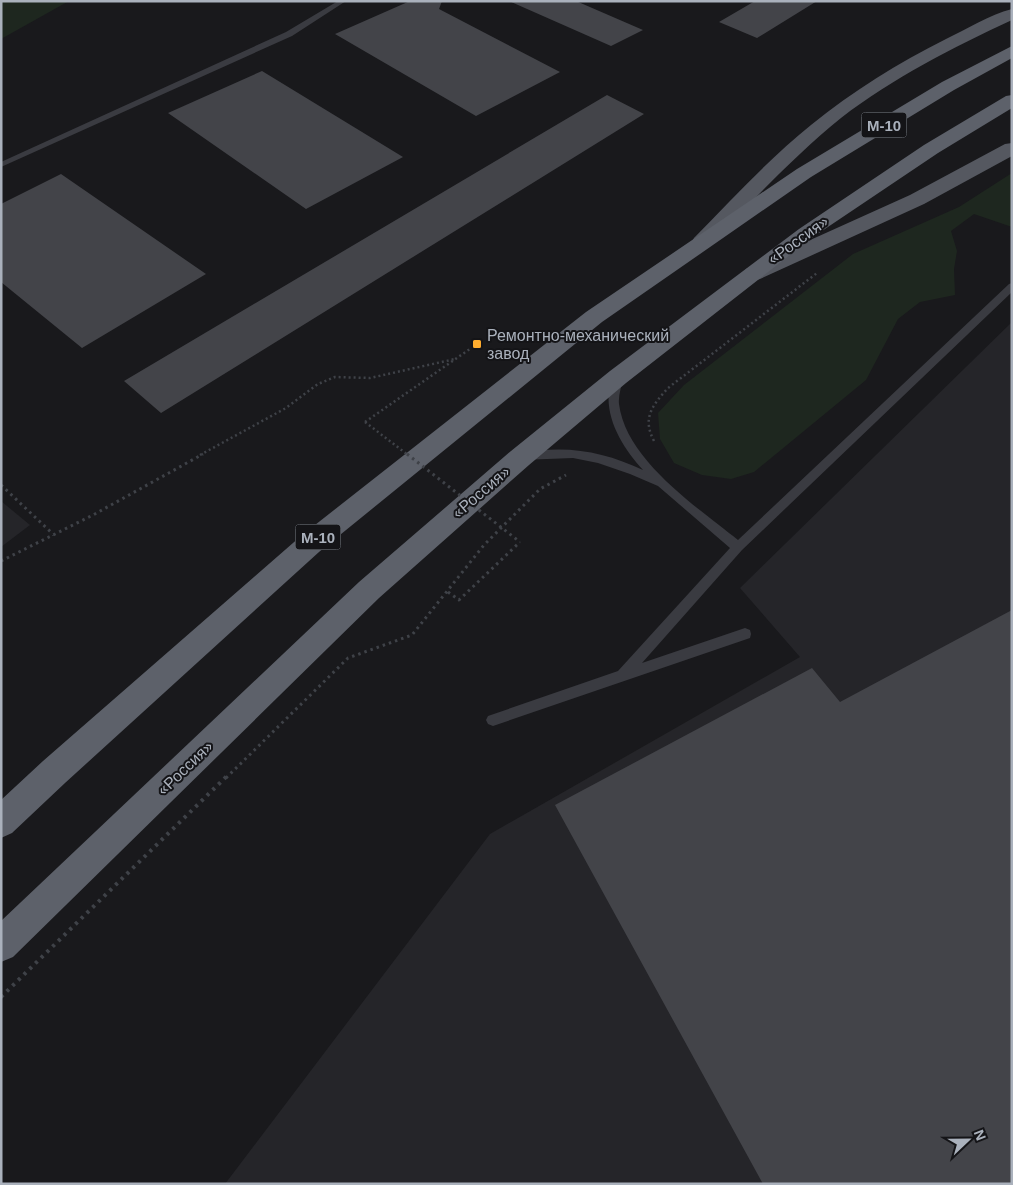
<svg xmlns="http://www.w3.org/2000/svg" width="1013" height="1185" font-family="Arial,sans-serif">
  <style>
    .built { fill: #252529 }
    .green { fill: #1e271f }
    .building { fill: #434449 }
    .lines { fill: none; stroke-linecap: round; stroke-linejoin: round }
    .path-far2 { stroke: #3f4248; stroke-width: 2.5; stroke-dasharray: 2 3; stroke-linecap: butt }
    .path-far1 { stroke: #3f4248; stroke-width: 3; stroke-dasharray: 2.5 4; stroke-linecap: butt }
    .path { stroke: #3f4248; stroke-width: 4; stroke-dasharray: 3 5; stroke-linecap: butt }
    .service { fill: #3a3b41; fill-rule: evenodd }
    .primary { fill: #555860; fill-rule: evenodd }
    .trunk { fill: #5d616a; fill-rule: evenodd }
    .path-bridge-far1 { stroke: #3f4248; stroke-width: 2.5; stroke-dasharray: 2 3; stroke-linecap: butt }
    .path-bridge { stroke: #3f4248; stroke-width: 3; stroke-dasharray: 2.5 4; stroke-linecap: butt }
    .poi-dot { fill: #ffac2e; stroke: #141417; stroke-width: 2 }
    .labels { text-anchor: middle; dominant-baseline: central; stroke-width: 4; stroke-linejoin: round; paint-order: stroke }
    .shield { fill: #141417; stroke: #7d828a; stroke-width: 1 }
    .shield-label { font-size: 15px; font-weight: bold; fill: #aab1bc }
    .street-label { font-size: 16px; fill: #aab1bc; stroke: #141417 }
    .poi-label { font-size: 16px; fill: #aab1bc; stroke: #141417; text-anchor: start }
  </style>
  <rect width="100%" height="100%" fill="#19191c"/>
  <!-- built -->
  <path class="built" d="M1012,322v862h-787l265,-350 310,-177 -60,-69z
    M1,501l29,24 -29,22z"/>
  <!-- green -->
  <path class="green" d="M1,1h68l-68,38z
    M1012,173v54l-38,-13 -23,17 6,20 -3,18 1,26 -35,7 -22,17 -32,61 -112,92 -23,7 -29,-4 -28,-12 -14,-24 -2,-26 26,-28 169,-131 106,-47z"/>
  <!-- building -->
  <path class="building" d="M410,1h32l-3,8 121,63 -84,44 -141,-82z
    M509,1h67l67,29 -32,16z
    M755,1h62l-60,37 -38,-16z
    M262,71l141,86 -97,52 -138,-96z
    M607,95l37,19 -483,299 -37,-32z
    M61,174l145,100 -124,74 -81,-66v-78z
    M1012,610v574h-249l-208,-379 257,-137 28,34z"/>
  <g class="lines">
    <!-- path-far2 -->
    <path class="path-far2" d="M365,422l112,-78
      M654,441c-12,-23 -2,-35 14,-53l149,-115
      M200,455l86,-47 32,-24 17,-7 35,1 85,-19"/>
    <!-- path-far1 -->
    <path class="path-far1" d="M1,485l53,50
      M1,561l92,-46 110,-61
      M448,592l11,8 61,-58
      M226,778l122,-120 64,-23 72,-90 56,-56 26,-14"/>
    <!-- path -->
    <path class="path" d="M1,997l226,-221"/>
    <!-- service -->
    <path class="service" d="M338,1h8l-54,35 -291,131v-5l285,-130z
      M1012,283v9l-270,258 -100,113 103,-35 5,2 1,4 -1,4 -257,88 -5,-2 -2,-4 2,-4 130,-45 112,-123 -72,-62 -28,-12 -32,-11 -25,-5 -52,2 -2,-3c4,-6 11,-5 18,-6 37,-5 72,3 106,19 -23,-25 -45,-62 -29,-96l4,-1 5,4c-1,9 -5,18 -4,27 7,56 78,103 119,136l271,-256z"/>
    <!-- primary -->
    <path class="primary" d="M1012,9v11c-60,28 -119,58 -171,98 -48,39 -90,84 -133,130l-7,1 -7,-1 -3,-5 3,-5c38,-39 75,-79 117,-113 42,-34 87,-62 135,-86 21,-10 43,-24 66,-30z
      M1012,143v13l-88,48 -164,75 -7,2 -7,-2 -3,-5 3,-5 164,-74 95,-51z"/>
    <!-- trunk -->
    <path class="trunk" d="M1012,46v12l-58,32 -143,87 -209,145 -283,230 -254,231 -53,50 -11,5v-38l42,-39 258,-225 285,-224 211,-143 145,-87z
      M1012,95v13l-74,45 -125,84 -187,146 -97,82 -150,133 -366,359 -12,5v-41l358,-339 152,-131 99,-80 189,-142 125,-84 82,-49z"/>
    <!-- path-bridge-far1 -->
    <path class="path-bridge-far1" d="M365,422l43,33"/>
    <!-- path-bridge -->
    <path class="path-bridge" d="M407,454l113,88"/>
  </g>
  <!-- markers -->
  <rect class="poi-dot" x="472" y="339" width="10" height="10" rx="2.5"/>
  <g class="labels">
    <!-- shield labels -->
    <g class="shield">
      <rect x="861.5" y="112.5" width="45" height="25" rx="4"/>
      <rect x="295.5" y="524.5" width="45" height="25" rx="4"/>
    </g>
    <g class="shield-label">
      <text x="884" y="125">М-10</text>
      <text x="318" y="537">М-10</text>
    </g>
    <!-- street labels -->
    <g class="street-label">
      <text transform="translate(798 240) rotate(-36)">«Россия»</text>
      <text transform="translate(481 492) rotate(-41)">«Россия»</text>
      <text transform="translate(185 768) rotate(-44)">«Россия»</text>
    </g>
    <!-- poi labels -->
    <g class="poi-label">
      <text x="487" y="335">Ремонтно-механический<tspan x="487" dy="18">завод</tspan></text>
    </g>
  </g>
  <!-- border -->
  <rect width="1013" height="1185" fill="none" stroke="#aab1bc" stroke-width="5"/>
  <!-- north arrow -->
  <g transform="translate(968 1140) rotate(68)" stroke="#141417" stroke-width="4" paint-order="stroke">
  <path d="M0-4L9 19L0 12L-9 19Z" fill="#aab1bc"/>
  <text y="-8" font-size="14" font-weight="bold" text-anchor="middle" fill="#aab1bc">N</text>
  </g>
</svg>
